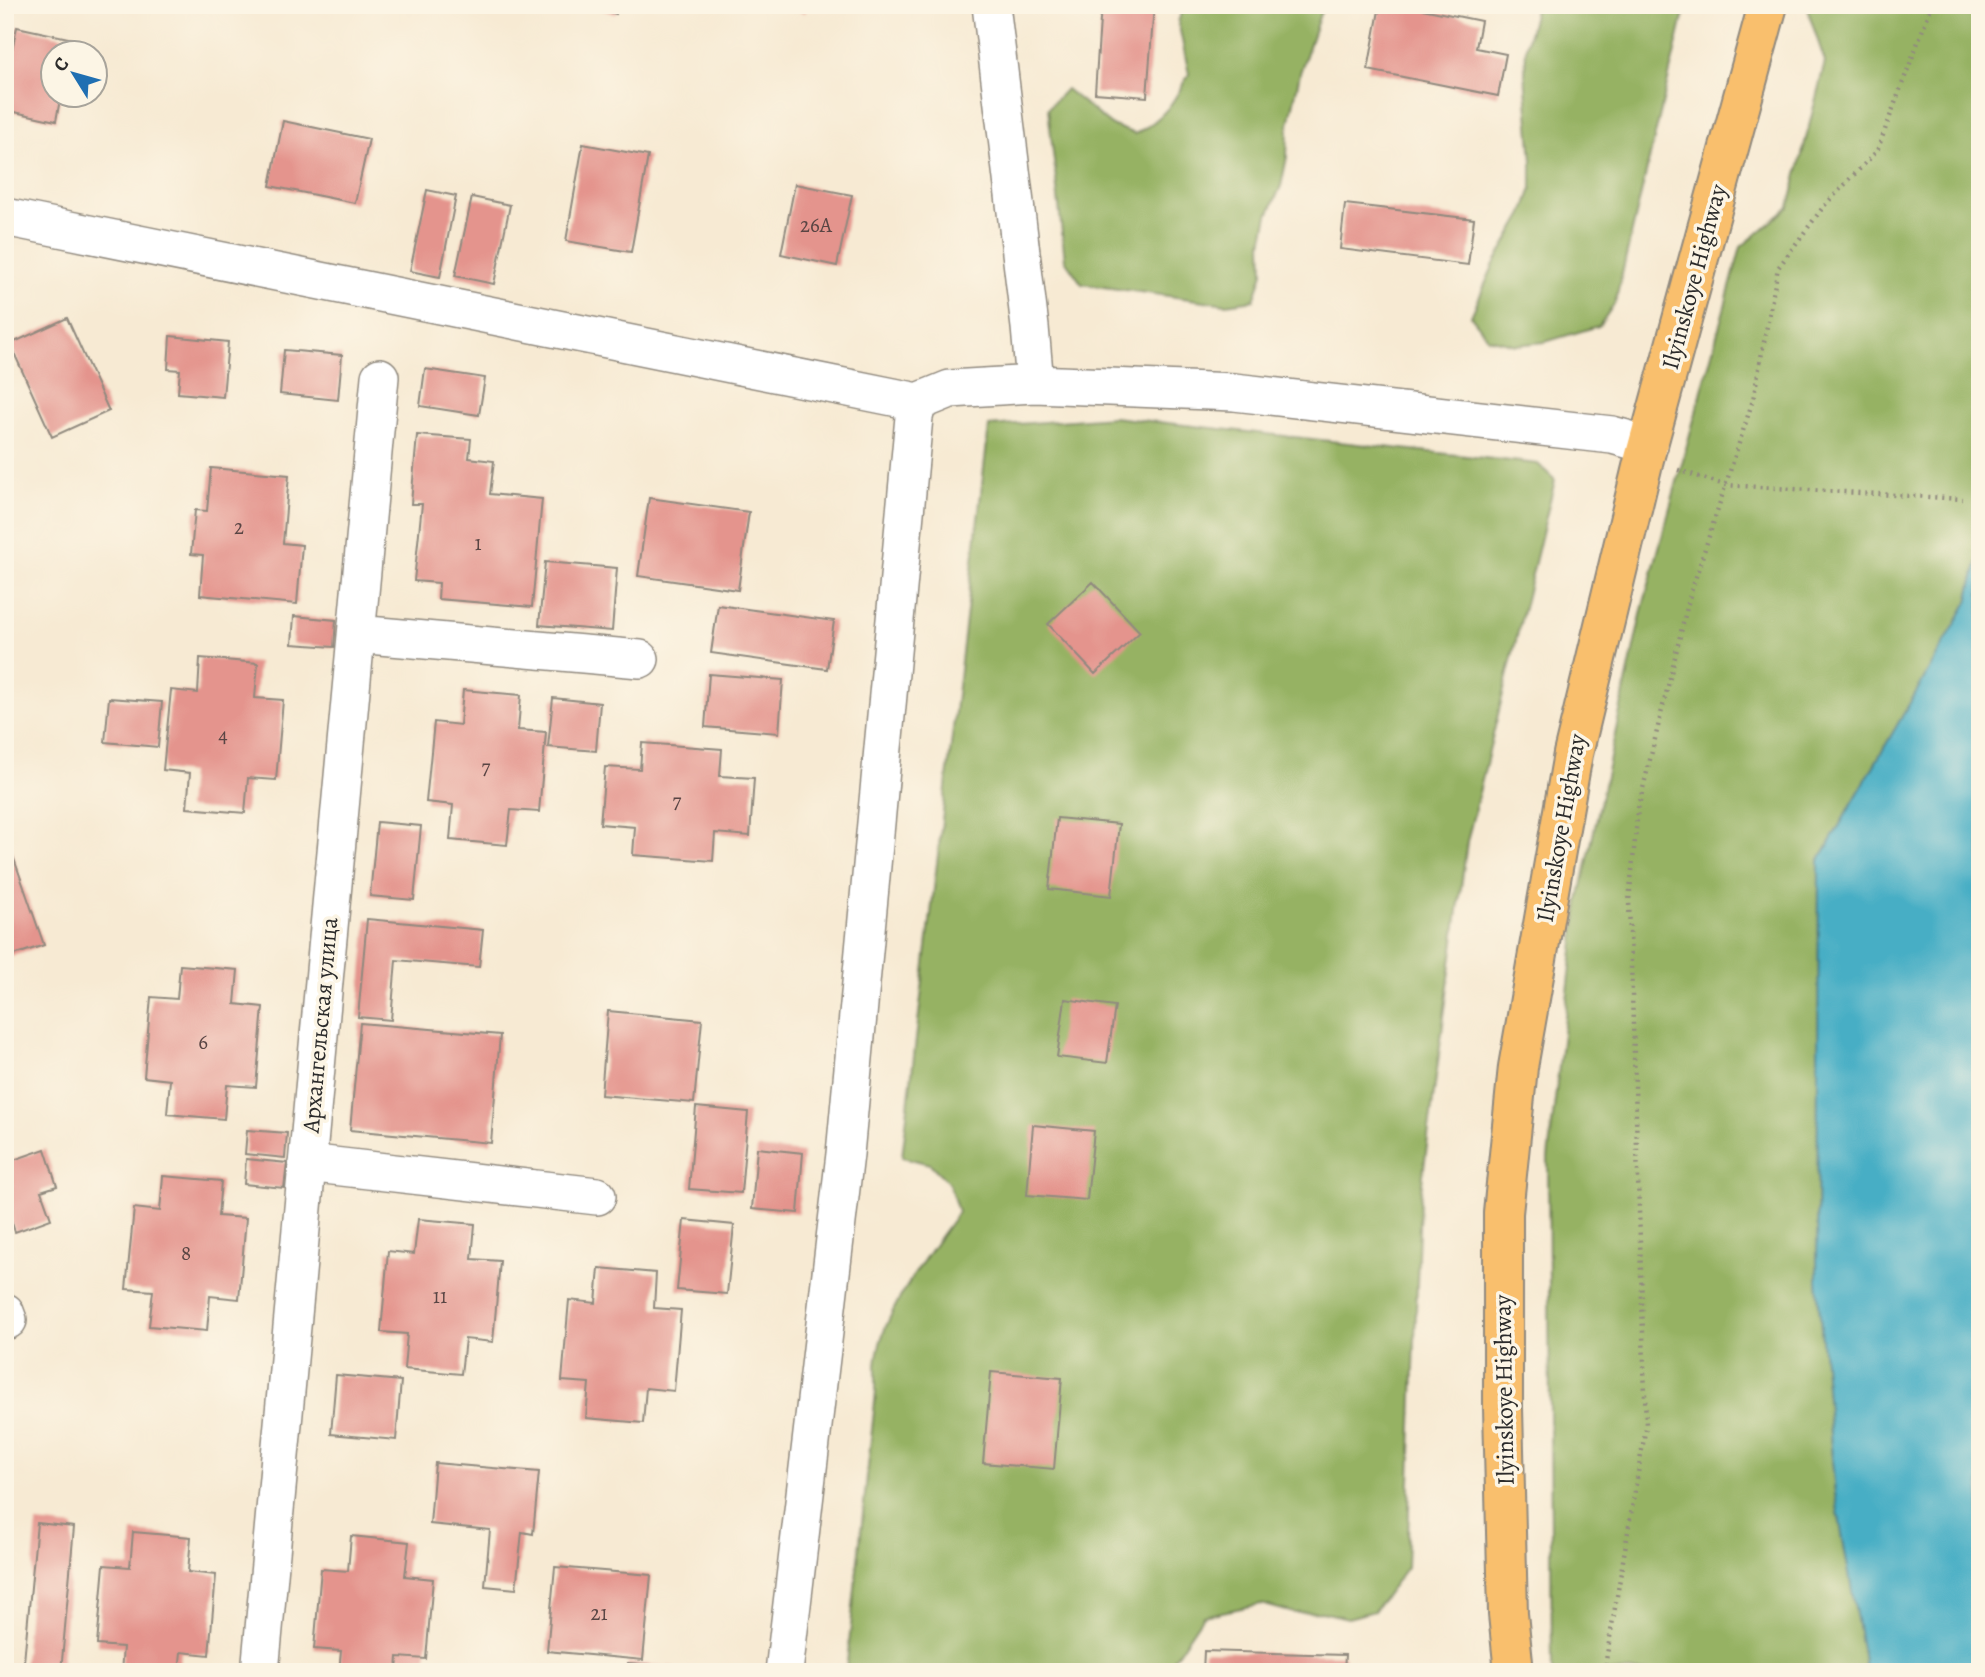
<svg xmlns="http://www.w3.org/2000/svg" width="1985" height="1677" font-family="Alegreya,serif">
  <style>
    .forest { fill: #96b264; stroke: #606e48; stroke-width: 2 }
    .water { fill: #46aec5; stroke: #386c78; stroke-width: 2 }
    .building { fill: #e4948d }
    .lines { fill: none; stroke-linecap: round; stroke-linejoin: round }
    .minor-casing { stroke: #918a7f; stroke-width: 40 }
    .major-casing { stroke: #918a7f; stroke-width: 42 }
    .path { stroke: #918a7f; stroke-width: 4.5; stroke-dasharray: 2 5; stroke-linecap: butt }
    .minor { stroke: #fff; stroke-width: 37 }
    .major { stroke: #f9bf6d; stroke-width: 38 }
    .labels { text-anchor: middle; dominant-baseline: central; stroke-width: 7; stroke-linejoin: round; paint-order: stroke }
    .number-label { font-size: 21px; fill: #594544 }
    .street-label { font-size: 24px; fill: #2b2b2b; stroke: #fcf5e5 }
  </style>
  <rect width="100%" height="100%" fill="#fcf5e5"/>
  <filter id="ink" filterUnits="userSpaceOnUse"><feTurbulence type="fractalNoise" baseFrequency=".0143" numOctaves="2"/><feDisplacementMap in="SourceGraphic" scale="14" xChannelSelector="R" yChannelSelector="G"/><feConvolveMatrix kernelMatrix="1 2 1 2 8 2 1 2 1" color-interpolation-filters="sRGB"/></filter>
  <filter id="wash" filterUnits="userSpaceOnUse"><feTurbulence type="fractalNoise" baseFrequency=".00686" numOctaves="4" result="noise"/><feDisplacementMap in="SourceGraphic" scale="28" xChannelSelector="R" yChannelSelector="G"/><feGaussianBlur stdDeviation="1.57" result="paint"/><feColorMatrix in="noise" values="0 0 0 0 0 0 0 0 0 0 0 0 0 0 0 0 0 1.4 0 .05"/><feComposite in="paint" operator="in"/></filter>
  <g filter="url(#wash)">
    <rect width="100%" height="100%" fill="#f7ead3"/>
    <!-- forest -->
    <path class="forest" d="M1186,5h140l-6,9 -20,59 -12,56 -1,28 -6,29 -13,29 -6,28 1,30 -9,27 -28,4 -144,-20 -17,-24 -17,-152 18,-19 45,36 24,9c30,-16 38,-31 54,-60l-11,-53z
      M1536,5h150l-71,298 -16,23 -54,16 -29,3 -28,-7 -17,-22 23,-52 29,-50 9,-26v-27l-7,-86 1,-28z
      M1806,5h174v547l-12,50 -149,259 -2,419 18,213 31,179h-314l-4,-514 31,-258 63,-290 99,-363 48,-40 36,-145z
      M1113,417l425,47 17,16 -88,362 -47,356 -13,369 -33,44 -26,7 -26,-6 -28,1 -33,-9 -58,12 -38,56h-319l30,-280c0,-9 0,-18 0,-27 4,-51 53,-112 82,-153l-9,-29 -19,-19 -28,-7 87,-731z"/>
    <!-- water -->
    <path class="water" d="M1980,552v1120h-114l-31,-179 -18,-213 2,-419 149,-259z"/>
    <g id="blocks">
      <!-- building -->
      <path class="building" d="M586,5h32l-2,9z
        M777,5h30l-2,8z
        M1101,5h53l-7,92 -52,-4z
        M1380,5h23l78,16 -5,27 30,6 -8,42 -130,-26z
        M17,27l56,12 -3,13h-18v42h9l-5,27 -51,-11v-29z
        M283,121l86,18 -14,64 -85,-17z
        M583,144l65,12 -17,96 -65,-11z
        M795,184l57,11 -15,71 -56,-12z
        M427,190l29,6 -16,81 -30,-6z
        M472,197l38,8 -16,79 -39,-8z
        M1345,204l129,15 -6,46 -128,-16z
        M67,318l42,93 -57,26 -42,-93z
        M170,336l58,6 -5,55 -45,-4 2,-23 -12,-1z
        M284,350l58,5 -4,45 -58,-6z
        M425,369l60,9 -6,37 -59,-9z
        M417,435l54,4 -2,19 25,3 -4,33 52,5 -10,108 -94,-8 1,-16 -25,-2 8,-77h-11z
        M211,468l78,7 -6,68 19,2 -5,59 -97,-9 3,-40 -12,-1 4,-44 12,1z
        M649,498l100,14 -11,78 -100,-14z
        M545,562l72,6 -5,63 -73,-6z
        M1093,582l47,50 -45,42 -47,-50z
        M718,605l116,16 -7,48 -116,-16z
        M294,616l42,4 -2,27 -42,-3z
        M200,658l58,5 -3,35 28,2 -7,80 -28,-2 -3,35 -58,-5 3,-35 -27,-3 8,-80 27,3z
        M709,674l74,6 -4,53 -74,-6z
        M463,690l58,5 -3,35 28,2 -7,80 -28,-2 -4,35 -57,-5 3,-35 -27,-3 8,-80 26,3z
        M109,698l53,4 -4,45 -53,-5z
        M553,698l47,5 -4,48 -48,-4z
        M642,743l80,6 -2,27 34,2 -4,58 -35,-3 -2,28 -80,-6 2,-28 -35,-3 5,-57 35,2z
        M1057,818l62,6 -8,72 -62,-7z
        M377,822l44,4 -7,74 -44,-4z
        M5,833l39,112 -39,13z
        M367,919l116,11 -4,37 -83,-7 -5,60 -33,-3z
        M180,965l58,5 -3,34 28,3 -7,80 -29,-2 -3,34 -57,-5 3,-34 -26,-3 7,-80 26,2z
        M1065,999l50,7 -8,57 -50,-6z
        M608,1011l94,9 -8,83 -93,-8z
        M360,1023l140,12 -9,108 -141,-13z
        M696,1107l52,5 -7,81 -52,-4z
        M1033,1125l61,6 -7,69 -60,-5z
        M247,1130l40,3 -2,25 -40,-4z
        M757,1148l46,5 -5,60 -46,-4z
        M45,1149l12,37 -16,5 10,28 -36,13 -10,-30v-39z
        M246,1159l41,4 -3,25 -40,-4z
        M163,1176l58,5 -3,35 28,2 -7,81 -29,-3 -3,35 -58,-5 4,-35 -27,-2 8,-81 26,3z
        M418,1219l57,5 -3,35 28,2 -7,81 -28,-3 -4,35 -57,-5 3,-35 -26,-2 7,-81 26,3z
        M684,1220l50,5 -7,69 -50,-4z
        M599,1268l57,5 -2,35 27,2 -7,81 -28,-3 -3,35 -57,-5 3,-35 -27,-2 7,-81 27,3z
        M991,1372l71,6 -8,91 -71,-6z
        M336,1375l65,6 -5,59 -65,-6z
        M435,1463l104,9 -6,62 -11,-2 -6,57 -31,-3 5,-56 -60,-6z
        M37,1523l37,4 -13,145h-38z
        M133,1532l58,5 -3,35 28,3 -7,80 -28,-3 -2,20h-58l2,-25 -26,-2 7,-80 26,2z
        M351,1536l58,6 -4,34 28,3 -7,80 -28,-2 -1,15h-58l2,-21 -27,-2 7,-80 27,2z
        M555,1567l96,8 -8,85 -96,-9z
        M1204,1651l141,4 -1,17h-141z
        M628,1663l47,4 -1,5h-47z"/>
    </g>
  </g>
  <g filter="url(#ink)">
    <use href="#blocks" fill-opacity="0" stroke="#918a7f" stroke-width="2"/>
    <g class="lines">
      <defs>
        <path id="minor" d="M991,5l39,322 5,57
          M5,217l913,185
          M357,634l283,25
          M307,1163l290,33
          M5,1312l3,8
          M260,1672l120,-1295
          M784,1672l61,-518 69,-737 4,-15 32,-13 85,-5 199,8 378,43 37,10"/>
        <path id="major" d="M1514,1672l-6,-58 -5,-206v-195l15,-146 55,-313 71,-295 124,-454"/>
      </defs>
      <!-- minor casing -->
      <use href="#minor" class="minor-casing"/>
      <!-- major casing -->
      <use href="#major" class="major-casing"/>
      <!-- path -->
      <path class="path" d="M1678,470l47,15 238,14
        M1604,1672l42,-246 -17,-525 9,-92 52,-214 63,-195 25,-132 46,-62 53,-55 55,-146"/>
      <!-- minor -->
      <use href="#minor" class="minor"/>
      <!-- major -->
      <use href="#major" class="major"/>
    </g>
  </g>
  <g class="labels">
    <!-- number labels -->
    <g class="number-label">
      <text x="816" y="225">26А</text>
      <text x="239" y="527">2</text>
      <text x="478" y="543">1</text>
      <text x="223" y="735">4</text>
      <text x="486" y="767">7</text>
      <text x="677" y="801">7</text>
      <text x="203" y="1042">6</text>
      <text x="186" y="1253">8</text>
      <text x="440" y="1296">11</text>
      <text x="599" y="1613">21</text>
    </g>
    <!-- street labels -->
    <g class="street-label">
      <text transform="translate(1694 277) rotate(-75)">Ilyinskoye Highway</text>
      <text transform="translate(1561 828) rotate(-80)">Ilyinskoye Highway</text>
      <text transform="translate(320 1025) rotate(-85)">Архангельская улица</text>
      <text transform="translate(1504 1390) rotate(-91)">Ilyinskoye Highway</text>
    </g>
  </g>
  <!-- margin -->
  <rect width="1985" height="1677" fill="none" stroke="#fcf5e5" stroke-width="28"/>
  <!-- north arrow -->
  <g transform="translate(74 74) rotate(307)"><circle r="33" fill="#fcf5e5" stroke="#a8a49b" stroke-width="2"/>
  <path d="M0-5L12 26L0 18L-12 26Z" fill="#1f6fb2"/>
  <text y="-10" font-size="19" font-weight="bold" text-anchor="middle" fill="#2b2b2b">С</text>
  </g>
</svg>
